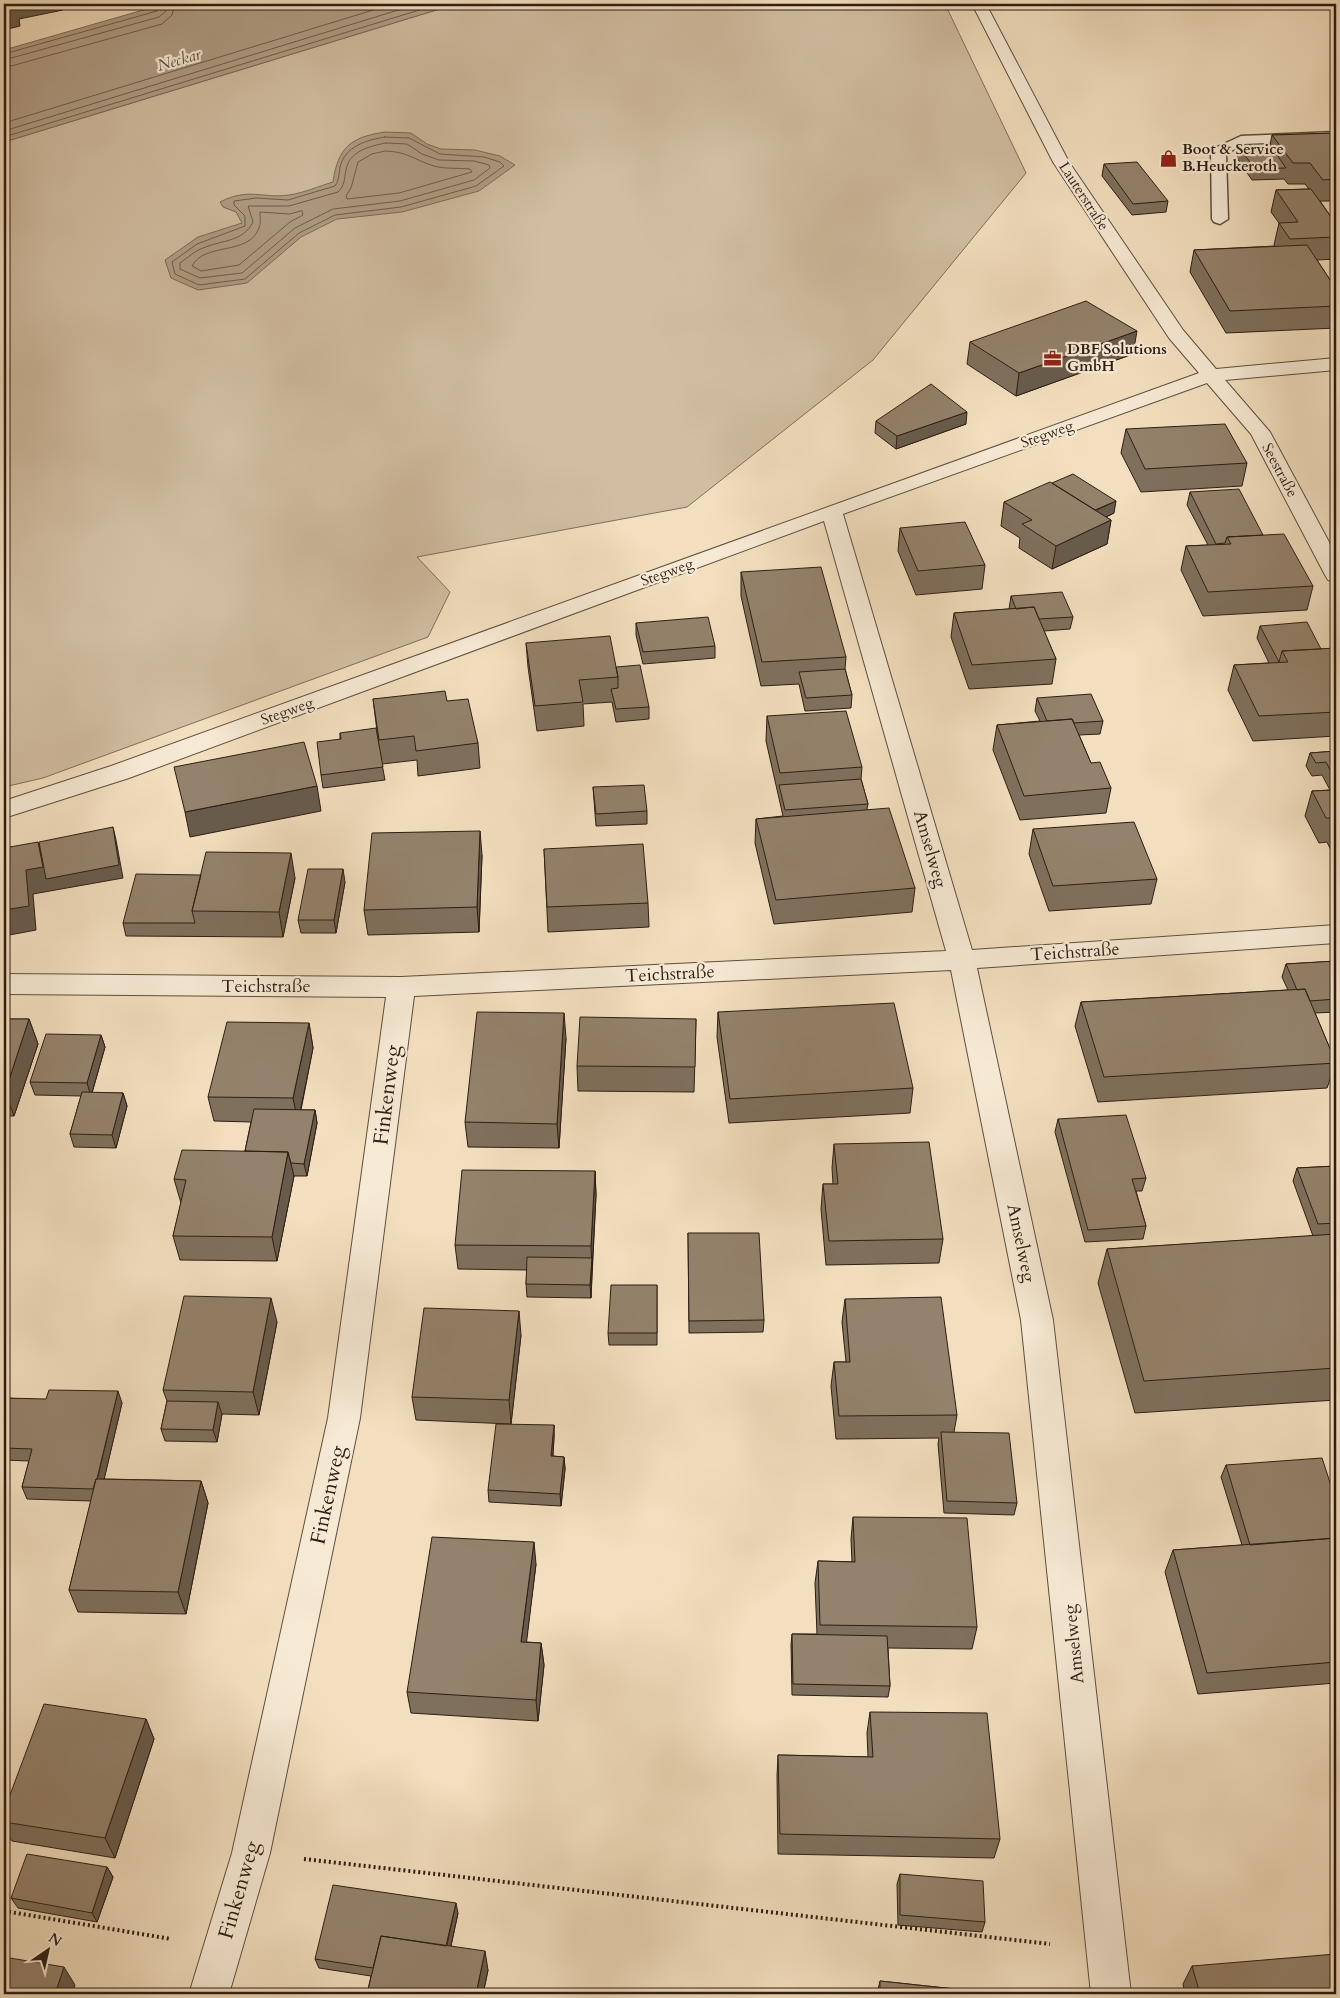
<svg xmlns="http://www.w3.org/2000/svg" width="1340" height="1998" font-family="Cardo,serif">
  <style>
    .green { fill: #d1bea2; stroke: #7f6e5a }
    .water { fill: #b09d85; stroke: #7c6a57 }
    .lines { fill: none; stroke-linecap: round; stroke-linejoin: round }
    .shore { stroke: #6e5d4c; stroke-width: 1 }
    .service-casing { stroke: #5e4e3e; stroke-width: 3 }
    .minor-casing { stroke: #5e4e3e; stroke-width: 2 }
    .path { stroke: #2d1d13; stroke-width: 4; stroke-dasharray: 2 3; stroke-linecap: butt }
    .service { fill: #f7ead5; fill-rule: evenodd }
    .minor { fill: #f7ead5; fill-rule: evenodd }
    .wall { fill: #7f705d; stroke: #2d1d13 }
    .shaded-wall { fill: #685b4c; stroke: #2d1d13 }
    .building { fill: #94826c; stroke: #2d1d13 }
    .labels { text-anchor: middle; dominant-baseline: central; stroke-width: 4.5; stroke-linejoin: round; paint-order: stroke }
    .far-poi-label { font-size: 15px; font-weight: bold; fill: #2d1d13; stroke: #f7ead5; text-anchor: start }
    .far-street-label { font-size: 15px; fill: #2d1d13; stroke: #f7ead5 }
    .far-water-label { font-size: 16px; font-style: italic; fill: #5b4a3b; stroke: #f7ead5 }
    .street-label { font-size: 18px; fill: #2d1d13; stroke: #f7ead5 }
    .near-street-label { font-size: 21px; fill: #2d1d13; stroke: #f7ead5 }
  </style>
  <rect width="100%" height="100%" fill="#f3dfbf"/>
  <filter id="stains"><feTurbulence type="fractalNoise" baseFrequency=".004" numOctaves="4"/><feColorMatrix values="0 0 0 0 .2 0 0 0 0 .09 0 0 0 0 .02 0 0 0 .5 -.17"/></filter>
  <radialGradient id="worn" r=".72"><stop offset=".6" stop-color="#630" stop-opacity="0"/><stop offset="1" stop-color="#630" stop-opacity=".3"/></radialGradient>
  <!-- green -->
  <path class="green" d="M456,4h489l81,169 -153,187 -186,147 -270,50 33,35 -22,45 -385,141 -39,9v-645z"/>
  <!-- water -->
  <path class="water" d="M164,4h292l-452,138v-92z
    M385,132l26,1 16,11 14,5 34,1 25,6 15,9 -36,26 -77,21 -65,7 -36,18 -54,46 -49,7 -27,-12 -6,-18 33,-23 44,-14 -6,-11 -13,-5 -3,-5c29,-15 43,-3 69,-7 15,-2 30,-9 44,-13 5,-35 18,-45 52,-50z"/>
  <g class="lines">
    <!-- shore -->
    <path class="shore" d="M4,54l153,-43 5,-7
      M4,60l155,-43 7,-6 2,-7
      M4,68l158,-44 10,-9 3,-11
      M4,123l389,-119
      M4,131l414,-127
      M4,137l435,-133
      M385,137l24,1 31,16 44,3 16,5 4,4 -28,20 -75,21 -66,8 -36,18 -54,46 -46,6 -24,-11 -3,-12 25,-18 48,-18v-10l-11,-11v-4l22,-3 32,2 47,-14c4,-6 4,-12 5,-19 5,-21 27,-27 45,-30z
      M386,143l21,1 15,10 17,6 35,1 15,4 1,3 -16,12 -74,21 -67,8 -38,19 -53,45 -42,5 -20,-9v-6c7,-5 15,-12 23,-15 19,-8 40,-6 50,-26l-5,-16h41l49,-14c7,-7 6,-12 8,-22 3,-19 24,-24 40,-27z
      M386,151c23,1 28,9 48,15 11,3 25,2 36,3l2,3 -73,21 -52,6 -1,-3 5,-8 7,-26 14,-8z
      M302,211l1,4 -13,7 -51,43 -38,6 -9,-5c12,-24 57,-10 67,-38 2,-4 1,-11 1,-16l29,2z"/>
    <defs>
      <path id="service" d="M1336,132v8l-92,4 -18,10 2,65 -8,5 -6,-2 -2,-3 -1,-67 2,-3 28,-13z"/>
      <path id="minor" d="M972,4h14l83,158 114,168 33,39 120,-11v12l-111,10 45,52 66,123v27l-8,-2 -3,-5 -74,-141 -44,-51 -364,131 129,436 364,-25v18l-359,25 76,352 78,674h-40l-70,-674 -70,-350 -537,26 -54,422 -90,435 -41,141h-40l43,-141 96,-435 58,-421 -382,-3v-20l397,3 545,-26 -122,-430 -695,257 -125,40v-17l107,-35 1088,-393 -30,-35 -116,-176z"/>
    </defs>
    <!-- service casing -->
    <use href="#service" class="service-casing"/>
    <!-- minor casing -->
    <use href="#minor" class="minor-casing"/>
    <!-- path -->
    <path class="path" d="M304,1859l746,85
      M4,1911l167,28"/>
    <!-- service -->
    <use href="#service" class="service"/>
    <!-- minor -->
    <use href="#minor" class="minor"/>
  </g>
  <!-- wall -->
  <path class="wall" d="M1336,133v68h-16l16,23v35l-19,1 19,29v39l-110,5 -36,-61 4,-22 81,-4 -1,-1 5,-22 -8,-11 5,-22 33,-1 -4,-5h-17l-4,-5 -32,1 -15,-22 2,-11 31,-2 2,-10z
    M1104,164l64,37 -2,11 -34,3 -30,-39z
    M970,342l163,12 -117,42 -49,-32z
    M876,421l90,3 -70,25 -21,-16z
    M1126,429l121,34 -5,23 -101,6 -20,-39z
    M1190,492l73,43 50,51 -6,24 -104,6 -22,-46 5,-24 22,-1 -21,-40z
    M1004,502l110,11 -8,4 5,3 -4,24 -55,25 -33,-21 1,-10 -19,-12z
    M900,528l85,37 -3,24 -66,6 -18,-44z
    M741,572l105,85 -1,12 7,26 -1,13 -46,3 -6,-27 -38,2 -20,-90z
    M1011,596l62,21 -3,12 -26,2 12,28 -4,25 -83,5 -18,-52 3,-24 55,-4z
    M636,623l79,23v12l-72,6 -7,-29z
    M1260,626l61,23 15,-1v88l-83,5 -25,-51 6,-25 35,-2 -12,-25z
    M526,643l90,24 33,40v12l-33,3 -4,-20 -29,2 1,22 -47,5 -9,-64z
    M1037,698l66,23 -3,13 -21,1 12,28 20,25 -5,25 -86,7 -27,-70 4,-25 43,-4 -5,-10z
    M373,699l74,2 31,42 2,25 -62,8 -1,-16 -35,4 3,16 -62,8 -2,-13 19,-36v-6l39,14z
    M767,716l95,51 -1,12 7,25 -1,5 48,79 -3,24 -138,12 -19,-81 1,-24 27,-3 -17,-75z
    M1336,751v110l-9,-19 -8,1 -14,-27 7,-25 18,-1 -8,-15 -10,1 -6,-10 4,-13z
    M593,787l54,24v13l-51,2z
    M1033,829l124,50 -6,25 -102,7 -20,-57z
    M544,849l104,54 1,24 -101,5z
    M482,855l-3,77 -111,3 -4,-25z
    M295,878l-12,59 -157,-1 -3,-13z
    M345,882l-9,51h-35l-3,-13z
    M1336,961v51l-21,1 21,50 -9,25 -229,14 -23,-76 6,-24 207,-12 -6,-13 4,-13z
    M718,1012l195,76 -3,25 -181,10 -12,-86z
    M4,1019h25l9,25 -24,72h-10z
    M696,1019l-2,73 -116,-1 -1,-25z
    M309,1023l4,25 -12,62h14l2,13 -10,53h-13l-17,85 -97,-1 -7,-24 8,-33 -7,-24 71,-28 6,-29 -37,-1 -6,-24z
    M101,1035l4,12 -13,46h31l4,13 -11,42 -42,-1 -4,-13 11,-38 -46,-1 -5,-13z
    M566,1038l-7,110 -91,-1 -3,-25z
    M1058,1119l88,59 -4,13h-6l10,35 -3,13 -58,3 -30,-110z
    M834,1144l109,95 -4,24 -113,2 -5,-56 2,-25h10l-1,-16z
    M1336,1166v234l-201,13 -37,-130 9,-34 206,-13 -20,-55 4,-13z
    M595,1171l1,24 -5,103 -64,-1 -1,-13 1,-14 -69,-1 -3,-24z
    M688,1233l76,87 -1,12 -74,1z
    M657,1285v60h-48l-1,-12z
    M845,1299l112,116 -3,17 63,71 -3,12 -70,-2 -6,-69 1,-6 -103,1 -5,-53 3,-24h12l-4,-40z
    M277,1322l-18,93 -37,-1 -5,28 -52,-1 -4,-12 6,-28 -4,-11z
    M521,1335l-10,89 -95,-4 -4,-23z
    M4,1398l118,5 -18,76 97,2 7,22 -22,111 -108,-2 -9,-22 22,-89 -64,-2 -5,-12 7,-26 -25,-1z
    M554,1425v12l-1,19 11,1 1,12 -4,37 -72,-4 -1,-12z
    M1226,1465l110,36v182l-138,11 -33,-122 8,-22 69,-5 -21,-68z
    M853,1517l124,110 -5,22 -84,-1 2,38 -2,11 -96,-2 -1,-50 1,-11h25l-2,-51 3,-22 34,1 -1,-23z
    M536,1564l-10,78 15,1 3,22 -6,56 -127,-8 -4,-21z
    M870,1712l130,127 -6,19 -216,-4 -1,-78 1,-21 90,2 -1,-24z
    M146,1719l8,20 -39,119 -103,-17 -8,-14v-16z
    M107,1867l6,10 -16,45 -79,-14 -7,-10z
    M900,1874l85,48 -3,10 -84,-7 -1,-41z
    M458,1913l-7,33 37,24 -5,24h-116l4,-18 -52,-8 -4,-9z
    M1192,1966l144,28h-151l-2,-10z
    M880,1981l122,13h-125z"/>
  <!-- shaded-wall -->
  <path class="shaded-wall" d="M10,4h52l1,6 -44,9 1,7 -16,4v-21z
    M1137,331l-4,23 -117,42 3,-23z
    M967,412l-1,12 -70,25 1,-13z
    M1116,501l-2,12 -32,15 2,-12z
    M1111,520l-4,24 -55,25 4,-23z
    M317,786l4,25 -131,26 -5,-25z
    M113,827l3,13 7,38 -90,16 3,36 -32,6v-26l22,-40 12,-28 7,25z
    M480,831l2,24 -3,77 -2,-25z
    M291,853l4,25 -12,59 -4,-25z
    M343,869l2,13 -9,51 -2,-13z
    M564,1013l2,25 -7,110 -2,-24z
    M29,1019l9,25 -24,72 -9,-24z
    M309,1023l4,25 -15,74 -5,-24z
    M101,1035l4,12 -14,49 -4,-13z
    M123,1093l4,13 -11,42 -4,-13z
    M315,1110l2,13 -10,53 -3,-12z
    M288,1152l6,24 -17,85 -5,-24z
    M595,1171l1,24 -4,75 -1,-24z
    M592,1258v12l-1,28 -1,-13z
    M271,1298l6,24 -18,93 -6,-23z
    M519,1311l2,24 -10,89 -2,-24z
    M118,1391l4,12 -23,98 -4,-12z
    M218,1402l4,12 -5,28 -4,-12z
    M554,1425v12l-2,31 -1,-12z
    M564,1457l1,12 -4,37 -1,-12z
    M201,1481l7,22 -22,111 -8,-22z
    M534,1542l2,22 -12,99 -3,-21z
    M541,1643l3,22 -6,56 -2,-21z
    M146,1719l8,20 -39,119 -10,-20z
    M107,1867l6,10 -16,45 -5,-9z
    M456,1903l2,10 -11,51 -2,-10z
    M485,1951l3,19 -5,24h-7z
    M64,1967l11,18 -3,9h-17z"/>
  <!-- building -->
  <path class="building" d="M4,4h8l4,3 -12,2z
    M1336,133v46l-13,1 -13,-17h-17l-21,-28z
    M1270,145l16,23 -31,1 -16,-22z
    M1137,162l31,39 -35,3 -29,-40z
    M1311,189l25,35v13l-46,2 -11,-16 19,-1 -22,-32z
    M1307,245l29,44v17l-106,5 -36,-61z
    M1086,301l51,30 -118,42 -49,-31z
    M931,384l36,28 -70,24 -21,-15z
    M1225,424l22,39 -102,6 -19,-40z
    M1073,474l43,27 -21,9 -43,-27z
    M1050,482l61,38 -55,26 -34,-22 10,-4 -28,-18z
    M1239,489l24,46 -36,2 -2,6 -9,1 -26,-52z
    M965,522l20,43 -67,6 -18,-43z
    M1284,534l29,52 -105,6 -22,-46 45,-2 -4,-7z
    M821,567l25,90 -84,5 -21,-90z
    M1062,592l11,25 -34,2 -5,-12 -18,2 -5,-13z
    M1034,607l22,52 -84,6 -18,-52z
    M708,617l7,29 -72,6 -7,-29z
    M1307,622l14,27 -39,2 -3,11 -19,-36z
    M610,636l8,41 -39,3 4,22 -48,4 -9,-63z
    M1336,648v64l-77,4 -25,-51 54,-3 -6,-11z
    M640,665l9,42 -33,2 -5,-20 7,-1v-11l-2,-10z
    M845,669l7,26 -46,3 -7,-26z
    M445,691l2,10 21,-2 10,44 -62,8 -2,-15 -35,4 -6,-41z
    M1091,694l12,27 -29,2 -2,-4 -25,2 -10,-23z
    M846,711l16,56 -82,6 -13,-57z
    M1072,719l19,44 9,-1 11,26 -87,8 -27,-71z
    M376,728l7,39 -62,8 -4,-33 24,-3 -1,-6z
    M304,742l13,44 -132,26 -11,-45z
    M1336,751v30l-10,-19 -10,1 -6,-10z
    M861,779l7,25 -83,6 -6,-25z
    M644,785l3,26 -51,3 -3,-27z
    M1336,790v31l-1,-3h-9l-14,-27z
    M889,808l26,80 -139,12 -20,-81z
    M1134,822l23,57 -104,7 -20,-57z
    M113,827l6,38 -73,14 -7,-37z
    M480,831l-3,76 -113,3 8,-77z
    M38,842l5,25 -17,3 3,36 -25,4v-62z
    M643,844l5,59 -101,4 -3,-58z
    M206,852l85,1 -12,59 -87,-1z
    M308,869h35l-9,51h-36z
    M136,874l65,1 -9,36 3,12h-72z
    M1336,961v38l-26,2 -5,-12 -8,1 -11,-26z
    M1305,989l31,74 -232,14 -23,-75z
    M894,1003l19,85 -183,11 -12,-87z
    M477,1012l87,1 -7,111 -92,-2z
    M580,1017l116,2 -1,48 -118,-1z
    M4,1019h25l-24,73h-1z
    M227,1022l82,1 -16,75 -85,-1z
    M46,1034l55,1 -14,48 -57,-1z
    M82,1092l41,1 -11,42 -42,-1z
    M254,1109l61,1 -11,54 -13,-1 -3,-11 -43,-1z
    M1126,1115l20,63 -14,1 14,47 -58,4 -30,-111z
    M929,1142l14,97 -114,2 -6,-57h15l-4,-40z
    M182,1150l106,2 -16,85 -99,-1 13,-56 -12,-1z
    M1336,1166v57l-18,1 -21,-56z
    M462,1170l133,1 -4,75 -136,-1z
    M688,1233h71l5,87 -75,1z
    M1336,1234v134l-192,13 -37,-132z
    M527,1257l65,1 -2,27 -64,-1z
    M611,1285h46v48h-49z
    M184,1296l87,2 -18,94 -90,-2z
    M941,1297l16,118 -118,1 -5,-54h16l-5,-63z
    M424,1308l95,3 -10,89 -97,-3z
    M49,1390l69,1 -21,88h-1l-3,10 -71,-2 10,-38 -28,-1v-50l42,1z
    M167,1401l51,1 -5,28 -52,-1z
    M496,1424l58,1 -3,31 13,1 -4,37 -72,-4z
    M941,1432l68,1 8,70 -70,-2z
    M1322,1458l14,43v37l-86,7 -24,-80z
    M96,1479l105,2 -23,111 -109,-2z
    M853,1517l114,1 10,109 -157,-2 -2,-64 37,1z
    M432,1537l102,5 -13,100 20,1 -5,57 -129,-8z
    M1336,1538v124l-129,11 -34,-123z
    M792,1634l95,2 3,50 -97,-2z
    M44,1704l102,15 -41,119 -101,-16v-11z
    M870,1712l117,1 13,126 -220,-5 -2,-79 95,2z
    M27,1854l80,13 -15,46 -81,-15z
    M900,1874l83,7 2,41 -85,-7z
    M333,1885l123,18 -10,43 -65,-10 -8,32 -58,-9z
    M381,1936l104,15 -9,43h-109z
    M1336,1954v40h-136l-8,-28z
    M4,1957l60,10 -9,27h-51z
    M880,1981l122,13h-122z"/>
  <!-- icons -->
  <defs>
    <symbol id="shop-bare" viewBox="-9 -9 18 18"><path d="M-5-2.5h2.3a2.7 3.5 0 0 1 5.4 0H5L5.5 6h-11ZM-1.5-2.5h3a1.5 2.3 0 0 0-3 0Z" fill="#8f2418" stroke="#f7ead5" stroke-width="2.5" paint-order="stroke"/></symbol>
    <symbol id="office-bare" viewBox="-9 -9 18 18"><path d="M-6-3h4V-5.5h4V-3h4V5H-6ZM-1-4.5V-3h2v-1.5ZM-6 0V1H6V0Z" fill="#8f2418" stroke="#f7ead5" stroke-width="2.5" paint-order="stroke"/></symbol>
  </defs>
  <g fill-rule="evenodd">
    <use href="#shop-bare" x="1156" y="146" width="25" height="25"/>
    <use href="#office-bare" x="1040" y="346" width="25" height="25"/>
  </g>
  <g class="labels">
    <!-- far-poi labels -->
    <g class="far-poi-label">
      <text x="1182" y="149">Boot &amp; Service<tspan x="1182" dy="17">B.Heuckeroth</tspan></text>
      <text x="1067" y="349">DBF Solutions<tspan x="1067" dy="17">GmbH</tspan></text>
    </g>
    <!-- far-street labels -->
    <g class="far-street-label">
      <text transform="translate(1084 196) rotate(57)">Lauterstraße</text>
      <text transform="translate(1047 434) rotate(-20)">Stegweg</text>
      <text transform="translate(1280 470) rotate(62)">Seestraße</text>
      <text transform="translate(667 572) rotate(-20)">Stegweg</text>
      <text transform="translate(287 711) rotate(-20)">Stegweg</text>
    </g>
    <!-- far-water labels -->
    <g class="far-water-label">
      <text transform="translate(179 60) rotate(-16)">Neckar</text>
    </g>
    <!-- street labels -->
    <g class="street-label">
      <text transform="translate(930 849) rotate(74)">Amselweg</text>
      <text transform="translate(1075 952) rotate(-4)">Teichstraße</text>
      <text transform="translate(670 974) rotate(-3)">Teichstraße</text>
      <text x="266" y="986">Teichstraße</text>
      <text transform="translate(1021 1243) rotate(78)">Amselweg</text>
      <text transform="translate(1074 1644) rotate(-96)">Amselweg</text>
    </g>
    <!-- near-street labels -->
    <g class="near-street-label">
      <text transform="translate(387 1095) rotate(-83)">Finkenweg</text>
      <text transform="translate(328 1495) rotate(-78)">Finkenweg</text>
      <text transform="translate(239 1890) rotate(-74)">Finkenweg</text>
    </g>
  </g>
  <!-- margin -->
  <rect width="1340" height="1998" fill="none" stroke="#f3dfbf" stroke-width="20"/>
  <rect x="5" y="5" width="1330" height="1988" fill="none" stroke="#2d1d13" stroke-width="2.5"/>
  <rect x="10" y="10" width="1320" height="1978" fill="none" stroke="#2d1d13"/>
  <!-- north arrow -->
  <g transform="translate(48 1950) rotate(34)" stroke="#f7ead5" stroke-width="4" paint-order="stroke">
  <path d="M0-4L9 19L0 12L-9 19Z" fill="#2d1d13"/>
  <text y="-8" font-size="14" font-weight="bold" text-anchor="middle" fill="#2d1d13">N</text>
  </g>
  <rect width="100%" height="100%" filter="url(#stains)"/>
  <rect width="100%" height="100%" fill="url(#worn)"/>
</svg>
